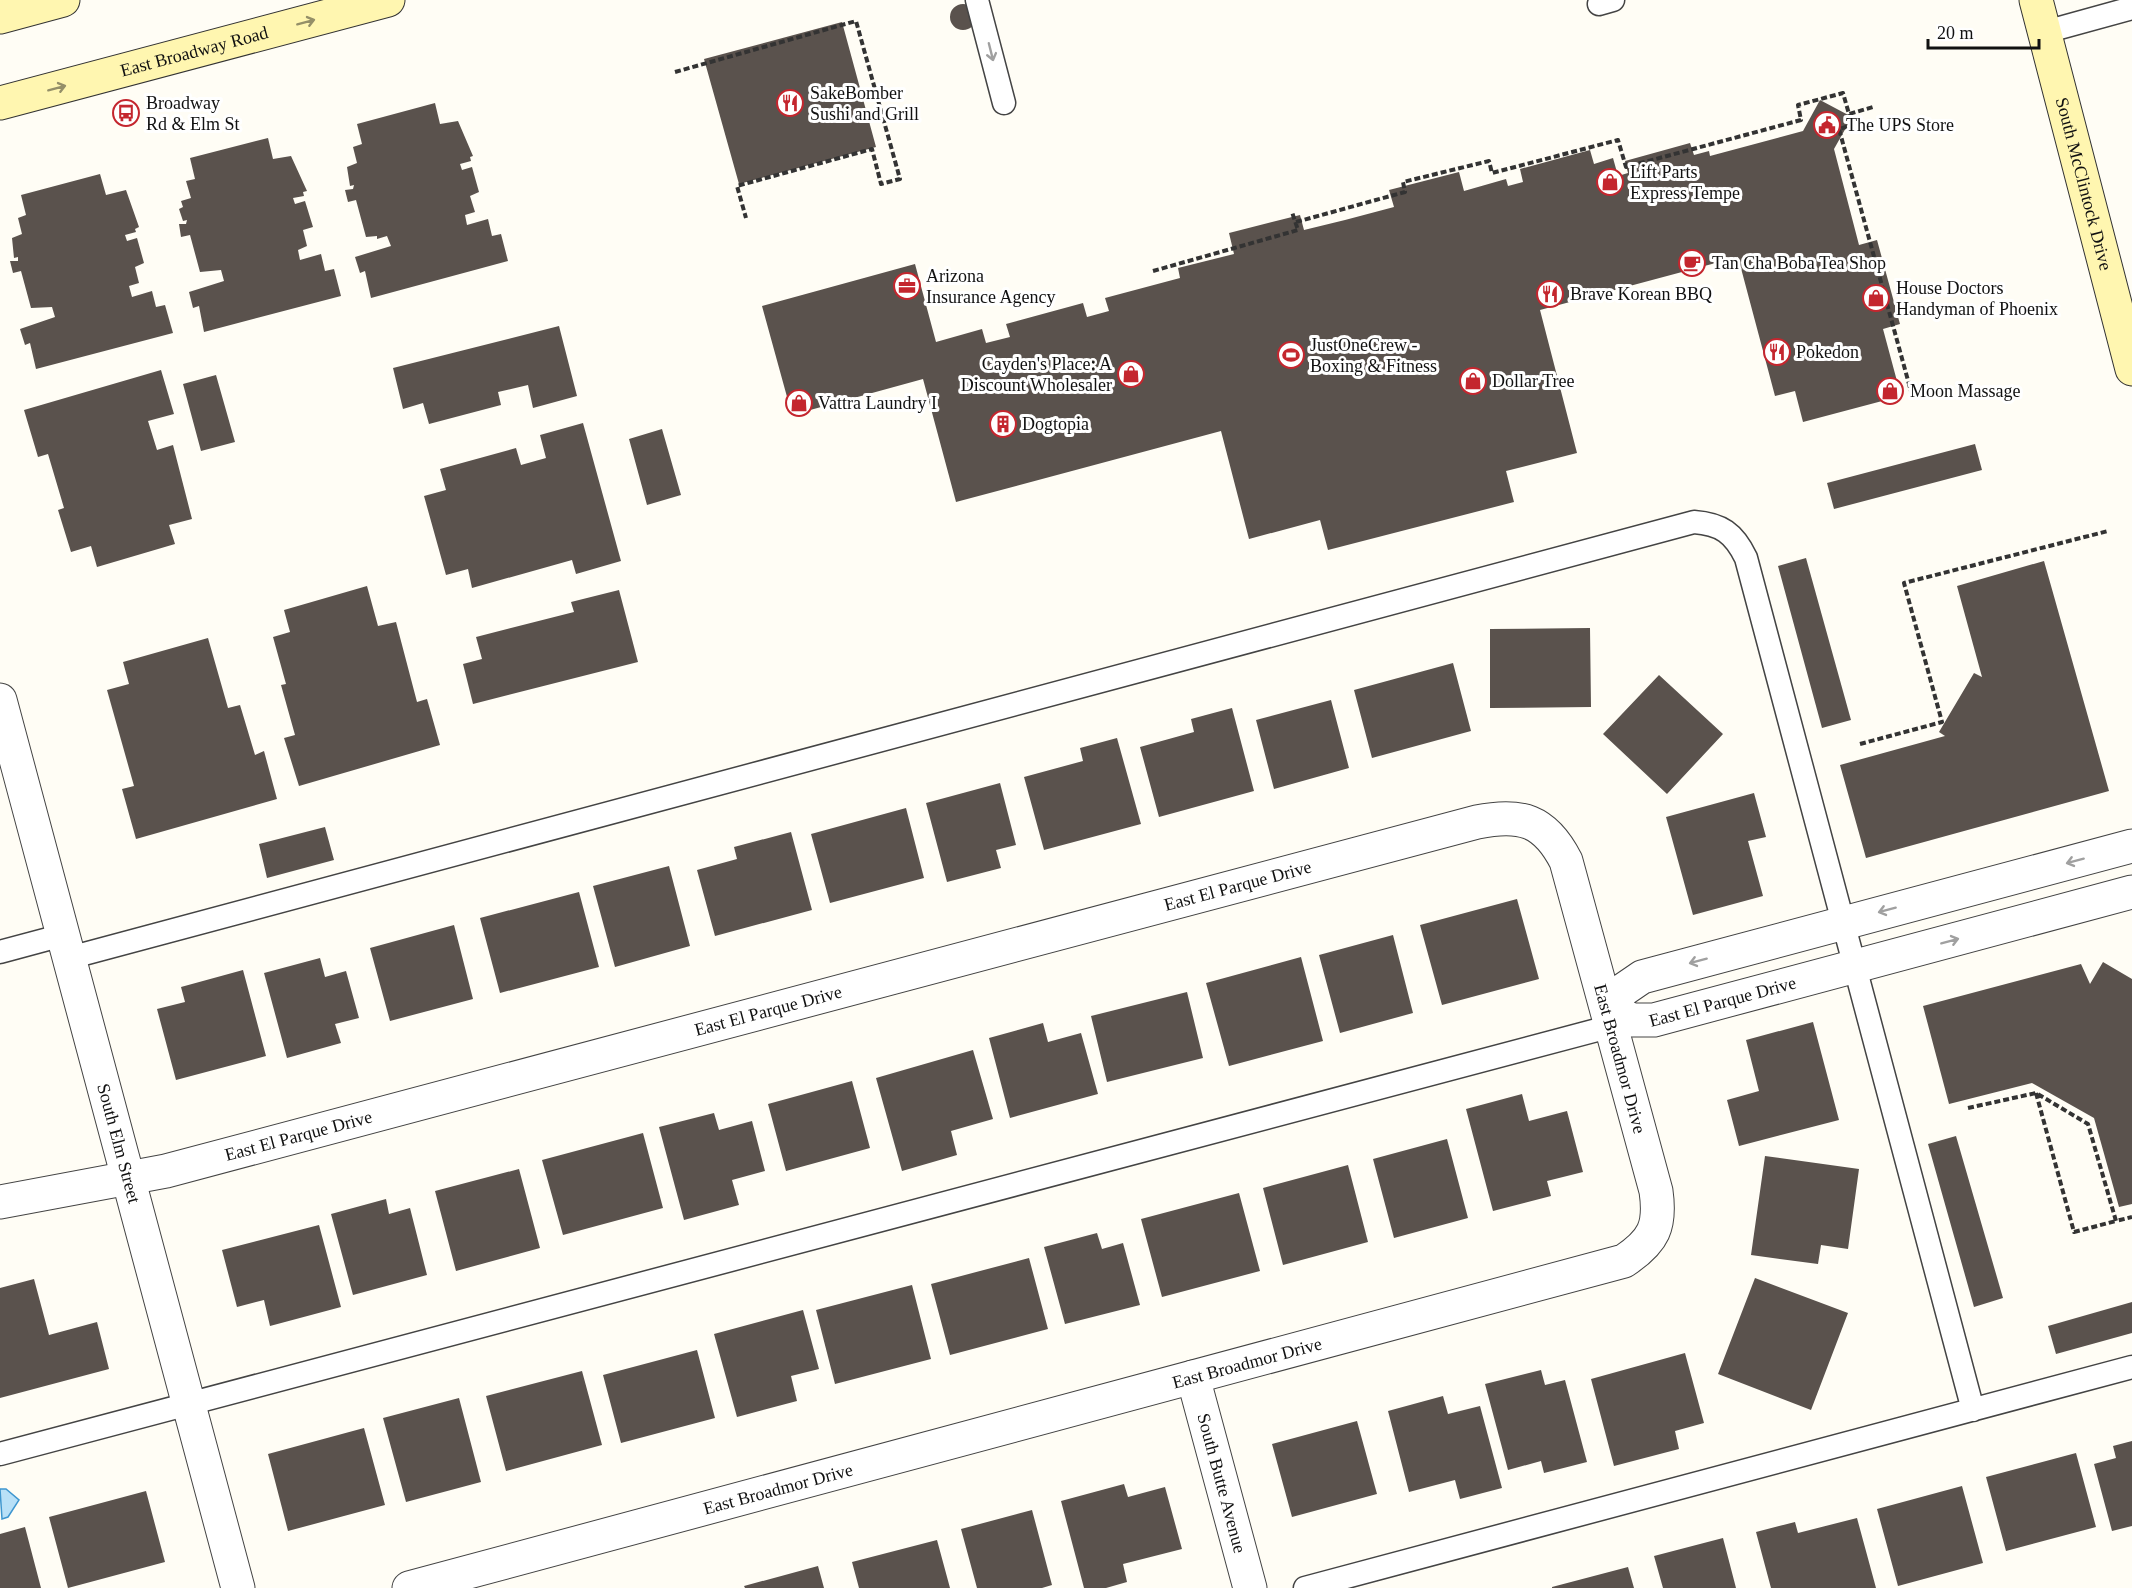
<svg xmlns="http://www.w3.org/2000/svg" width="2132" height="1588" font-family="'Times New Roman',serif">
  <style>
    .water { fill: #b9e0f7; stroke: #3f96cf; stroke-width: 1.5 }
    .building { fill: #5a524d }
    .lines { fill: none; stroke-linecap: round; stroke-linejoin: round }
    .service-casing { stroke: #444; stroke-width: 25 }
    .minor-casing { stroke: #444; stroke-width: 35 }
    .secondary-casing { stroke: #333; stroke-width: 35 }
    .path { stroke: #333; stroke-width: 4; stroke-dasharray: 6 3; stroke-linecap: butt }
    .service { stroke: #fff; stroke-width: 22 }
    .minor { stroke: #fff; stroke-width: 33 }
    .secondary { stroke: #fff6b0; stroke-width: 33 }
    .oneway { stroke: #948f68 }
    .oneway2 { stroke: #a0a0a0 }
    .labels { text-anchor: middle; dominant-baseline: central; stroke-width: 6; stroke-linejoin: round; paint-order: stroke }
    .street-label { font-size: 18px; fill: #111; stroke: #fff }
    .poi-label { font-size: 18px; fill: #111; stroke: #fff; text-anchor: start }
  </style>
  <rect width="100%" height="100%" fill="#fffdf5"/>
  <!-- water -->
  <path class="water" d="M0,1489h6l13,11 -11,17 -6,2z"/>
  <!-- building -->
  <path class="building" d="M950 17a13 13 0 1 1 26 0a13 13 0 1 1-26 0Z
    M842,22l34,125 -137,37 -35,-125z
    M1820,100l32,17 -18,32 25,96 18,-5 23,84 -17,5 18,67 -98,26 -8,-31 -20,5 -37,-139 -198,53 37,143 -71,18 8,31 -186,48 -8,-30 -71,19 -28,-108 -265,71 -33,-123 -131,36 -30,-109 153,-42 21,78 46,-13 4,14 24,-6 -4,-13 77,-21 4,14 22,-6 -4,-13 75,-20 -2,-10 56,-14 -5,-21 71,-18 4,15 41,-10 49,-13 -5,-17 70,-18 5,19 42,-12 2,7 15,-4 -3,-13 70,-19 4,14 19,-6 5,18 10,-3 -3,-12 65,-18 4,12 15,-4 1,5 93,-25z
    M435,103l5,21 18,-3 15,35 -3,1 1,4 -11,3 2,6 10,-3 7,25 -9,4 5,16 -10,3 2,10 21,-6 4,17 9,-2 7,27 -137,37 -6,-27 -5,2 -5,-16 36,-11 -4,-10 -10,3v-3l-11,1 -10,-37 -8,2 -3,-12 8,-1 1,-4 -4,1 -3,-19 10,-4 -4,-16 9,-3 -5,-20z
    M136,104l3,11 -18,4 -3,-9z
    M268,138l5,21 18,-3 16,35 -4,1 1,4 -11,2 2,6 10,-3 8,26 -10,3 4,16 -9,4 2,10 21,-6 4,17 9,-2 7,27 -137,36 -5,-26 -6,2 -4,-16 35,-11 -3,-11 -21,2 -10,-37 -9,2 -2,-13h7l1,-4 -4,1 -4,-12 4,-2 -2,-6 10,-3 -5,-17 9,-2 -5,-21z
    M100,174l6,21 20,-5 13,37 -4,2 1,3 -11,3 2,6 10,-3 7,25 -9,4 4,16 -10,3 3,11 20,-6 4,16 9,-2 8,28 -137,36 -6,-26 -5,2 -5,-16 35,-12 -3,-10 -21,1 -10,-37 -8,2 -3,-12h8v-4l-4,1 -2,-20 10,-4 -4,-16 8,-3 -5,-20z
    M559,326l18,70 -44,12 -5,-23 -30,7 3,13 -72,19 -6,-21 -20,6 -10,-41z
    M161,370l13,44 -26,7 9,29 16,-5 19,74 -23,6 6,19 -78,23 -6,-21 -20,6 -13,-42 6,-2 -16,-54 -10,3 -14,-47z
    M216,375l19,67 -34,9 -18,-67z
    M583,423l38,138 -45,13 -4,-14 -100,28 -4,-19 -22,6 -22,-79 22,-6 -6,-21 76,-21 5,17 25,-7 -6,-23z
    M662,429l19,66 -34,10 -18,-66z
    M1975,444l7,26 -148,39 -7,-26z
    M1806,558l45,162 -29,8 -44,-162z
    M2044,561l65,230 -243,67 -26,-93 105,-29 -6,-4 35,-59 8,4 -25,-91z
    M367,586l11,40 18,-4 21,80 10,-3 13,46 -141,41 -15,-48 11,-3 -14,-50 5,-1 -13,-47 17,-5 -6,-22z
    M619,590l19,72 -165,42 -10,-40 19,-5 -6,-22 98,-25 -3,-10z
    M1590,628l1,79 -101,1v-79z
    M208,638l20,70 12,-3 15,50 9,-4 13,48 -141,40 -14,-50 12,-3 -27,-96 22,-6 -6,-22z
    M1453,663l18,68 -99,27 -18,-68z
    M1659,675l64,59 -56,60 -64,-60z
    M1331,700l18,68 -75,21 -18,-69z
    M1232,708l22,83 -95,26 -19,-70 54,-15 -3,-13z
    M1117,738l24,86 -97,26 -20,-73 59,-16 -3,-13z
    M1000,783l16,62 -20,5 5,18 -54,14 -21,-79z
    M1754,793l12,44 -18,4 15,55 -70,19 -27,-98z
    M906,808l18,70 -94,25 -19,-69z
    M325,827l9,33 -67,18 -8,-34z
    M791,832l21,78 -97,26 -18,-66 40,-11 -3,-12z
    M669,866l21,80 -75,21 -22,-81z
    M579,892l20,75 -99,26 -20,-75z
    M1517,899l22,80 -97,26 -22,-80z
    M454,925l19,74 -83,22 -20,-73z
    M1393,935l20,78 -73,20 -21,-78z
    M1301,957l22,84 -94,25 -23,-83z
    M320,958l5,19 21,-6 13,47 -24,6 6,19 -54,15 -23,-85z
    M2103,962l29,17v225l-13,3 -25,-89 -62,-35 -83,21 -26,-98 158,-42 9,20z
    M243,970l23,86 -90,24 -19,-71 28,-7 -4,-15z
    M1187,992l16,66 -96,24 -16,-66z
    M1813,1022l26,98 -100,26 -12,-46 32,-9 -13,-51z
    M1043,1023l5,19 33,-9 17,61 -88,24 -21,-80z
    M973,1050l20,69 -42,12 6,24 -55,16 -26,-93z
    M852,1081l18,67 -84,23 -18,-67z
    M1522,1094l7,27 38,-10 16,61 -36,9 4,15 -58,15 -27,-102z
    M714,1113l5,17 33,-9 13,50 -33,9 7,25 -55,15 -25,-93z
    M643,1133l20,75 -100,27 -21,-75z
    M1956,1136l47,162 -29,9 -46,-163z
    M1447,1139l21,79 -74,20 -21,-79z
    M1765,1156l94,13 -11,80 -27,-4 -3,19 -67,-9z
    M1348,1165l20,77 -85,23 -20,-77z
    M519,1169l21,79 -84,23 -21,-80z
    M1239,1193l21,78 -98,26 -21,-78z
    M386,1199l3,15 21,-6 17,67 -74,20 -22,-81z
    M319,1225l22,82 -71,19 -6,-26 -27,7 -15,-57z
    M1097,1233l5,16 21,-6 17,62 -75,19 -21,-77z
    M1029,1258l19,71 -98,26 -19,-71z
    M1755,1278l93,35 -37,97 -93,-36z
    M34,1279l15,56 48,-13 12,47 -109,29v-110z
    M912,1285l19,74 -96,25 -19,-74z
    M2132,1302v31l-76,21 -8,-28z
    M803,1310l16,59 -28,7 6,25 -60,16 -23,-83z
    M697,1350l18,68 -94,25 -18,-68z
    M1685,1353l19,70 -29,8 4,18 -65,17 -23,-87z
    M1541,1370l4,15 20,-5 22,82 -43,11 -3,-12 -33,9 -23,-86z
    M582,1371l20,74 -96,26 -20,-75z
    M1443,1396l5,18 32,-8 22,82 -42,11 -5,-19 -46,12 -21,-81z
    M459,1398l22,84 -75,20 -23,-84z
    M1357,1421l20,73 -85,23 -20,-73z
    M364,1428l21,77 -97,26 -20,-77z
    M2132,1441v85l-20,5 -18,-67 22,-6 -3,-12z
    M2076,1453l20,74 -90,24 -20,-74z
    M1124,1484l4,13 37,-10 17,62 -59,15 4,18 -21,6h-22l-23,-87z
    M1962,1486l21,77 -85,23 -21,-77z
    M146,1491l19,71 -97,26 -19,-71z
    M1032,1510l20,75 -10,3h-65l-16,-59z
    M1857,1518l19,70h-105l-15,-56 39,-10 3,11z
    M25,1527l16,61h-41v-54z
    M1723,1538l13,50h-73l-9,-32z
    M937,1540l13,48h-91l-7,-26z
    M818,1566l6,22h-79l-1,-2z
    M1628,1567l6,21h-82v-1z"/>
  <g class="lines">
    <defs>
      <path id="service" d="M977,0l27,103
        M1599,4l14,-4
        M2045,32l87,-24
        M0,952l63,-17
        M69,958l1625,-436c27,2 40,11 52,36l227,852
        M0,1454l1612,-428
        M1305,1588l827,-221"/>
      <g id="minor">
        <path id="s1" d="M0,700l238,888"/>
        <path id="s2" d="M2132,846l-490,131 -19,13 -16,18 25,12h22l478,-128"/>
        <path id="s3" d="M0,1202l166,-31 1311,-349c44,-9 68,-2 89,39l90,330c5,35 -2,50 -32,70l-1215,327"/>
        <path id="s4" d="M1193,1377l57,211"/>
      </g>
      <g id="secondary">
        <path id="s5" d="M2036,0l96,369"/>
        <path d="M0,17l63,-17"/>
        <path id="s6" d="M0,103l388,-103"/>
      </g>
    </defs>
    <!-- service casing -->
    <use href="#service" class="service-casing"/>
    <!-- minor casing -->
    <use href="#minor" class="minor-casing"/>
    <!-- secondary casing -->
    <use href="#secondary" class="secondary-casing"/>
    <!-- path -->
    <path class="path" d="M675,72l181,-51 44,158 -19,5 -9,-35 -135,37 9,32
      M1849,114l4,11 -14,4 73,266
      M1296,222l109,-30 -2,-10 86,-21 3,12 126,-33 8,27 175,-47 -3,-15 45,-12 6,21 24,-7
      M1153,271l145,-41 -6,-18
      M1860,744l82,-22 -38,-139 204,-52
      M2036,1093l38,139 42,-11
      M1968,1108l68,-15 52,31 28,97 16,-4"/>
    <!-- service -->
    <use href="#service" class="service"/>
    <!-- minor -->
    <use href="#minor" class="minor"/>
    <!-- secondary -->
    <use href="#secondary" class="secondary"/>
  </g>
  <!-- one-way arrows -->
  <defs><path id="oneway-shaft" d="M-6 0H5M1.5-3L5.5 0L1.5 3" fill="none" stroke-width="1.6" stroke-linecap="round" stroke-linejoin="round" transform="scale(1.5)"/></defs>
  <g class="oneway">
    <use href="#oneway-shaft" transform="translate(306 22) rotate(-15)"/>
    <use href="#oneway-shaft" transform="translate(57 88) rotate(-15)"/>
  </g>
  <g class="oneway2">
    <use href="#oneway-shaft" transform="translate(991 52) rotate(76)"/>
    <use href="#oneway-shaft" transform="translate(2075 861) rotate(165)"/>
    <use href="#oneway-shaft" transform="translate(1887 910) rotate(165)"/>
    <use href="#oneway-shaft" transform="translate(1950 941) rotate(-15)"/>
    <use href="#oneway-shaft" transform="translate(1698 961) rotate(165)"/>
  </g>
  <!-- icons -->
  <defs>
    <symbol id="restaurant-ring" viewBox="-11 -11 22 22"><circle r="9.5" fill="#fff" stroke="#c4262e" stroke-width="1.5"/><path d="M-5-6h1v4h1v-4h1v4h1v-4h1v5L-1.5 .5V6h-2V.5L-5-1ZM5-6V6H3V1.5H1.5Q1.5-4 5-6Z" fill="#c4262e"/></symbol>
    <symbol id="bus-ring" viewBox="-11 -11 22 22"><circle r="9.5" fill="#fff" stroke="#c4262e" stroke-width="1.5"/><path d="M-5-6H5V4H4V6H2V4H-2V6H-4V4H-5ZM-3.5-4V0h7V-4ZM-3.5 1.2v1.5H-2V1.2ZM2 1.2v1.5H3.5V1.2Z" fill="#c4262e"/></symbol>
    <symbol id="civic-ring" viewBox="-11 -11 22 22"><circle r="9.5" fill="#fff" stroke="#c4262e" stroke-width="1.5"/><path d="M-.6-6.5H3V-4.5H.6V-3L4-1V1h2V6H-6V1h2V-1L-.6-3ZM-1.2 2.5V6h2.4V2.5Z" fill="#c4262e"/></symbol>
    <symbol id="shop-ring" viewBox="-11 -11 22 22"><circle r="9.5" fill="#fff" stroke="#c4262e" stroke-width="1.5"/><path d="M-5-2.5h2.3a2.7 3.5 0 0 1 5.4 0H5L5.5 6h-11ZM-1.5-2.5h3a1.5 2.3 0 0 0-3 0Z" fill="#c4262e"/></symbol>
    <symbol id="cafe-ring" viewBox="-11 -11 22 22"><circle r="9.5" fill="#fff" stroke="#c4262e" stroke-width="1.5"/><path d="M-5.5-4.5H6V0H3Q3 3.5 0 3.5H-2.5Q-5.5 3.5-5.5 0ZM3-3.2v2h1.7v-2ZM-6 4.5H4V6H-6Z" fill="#c4262e"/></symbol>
    <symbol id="office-ring" viewBox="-11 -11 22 22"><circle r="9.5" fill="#fff" stroke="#c4262e" stroke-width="1.5"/><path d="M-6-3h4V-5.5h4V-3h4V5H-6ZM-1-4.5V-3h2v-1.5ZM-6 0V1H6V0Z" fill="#c4262e"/></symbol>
    <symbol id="stadium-ring" viewBox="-11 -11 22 22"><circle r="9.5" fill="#fff" stroke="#c4262e" stroke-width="1.5"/><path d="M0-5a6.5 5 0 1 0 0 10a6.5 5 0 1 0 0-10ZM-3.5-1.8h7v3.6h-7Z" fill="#c4262e"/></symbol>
    <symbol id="building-ring" viewBox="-11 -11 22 22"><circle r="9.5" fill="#fff" stroke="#c4262e" stroke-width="1.5"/><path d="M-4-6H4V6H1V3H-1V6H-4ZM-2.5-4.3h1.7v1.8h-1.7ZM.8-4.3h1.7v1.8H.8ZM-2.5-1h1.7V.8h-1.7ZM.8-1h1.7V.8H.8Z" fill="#c4262e"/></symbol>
  </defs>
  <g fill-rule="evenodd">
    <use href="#restaurant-ring" x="775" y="88" width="30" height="30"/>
    <use href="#bus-ring" x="111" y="98" width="30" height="30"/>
    <use href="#civic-ring" x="1812" y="110" width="30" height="30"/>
    <use href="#shop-ring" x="1595" y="167" width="30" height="30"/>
    <use href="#cafe-ring" x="1677" y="248" width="30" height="30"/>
    <use href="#office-ring" x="892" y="271" width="30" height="30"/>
    <use href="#restaurant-ring" x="1535" y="279" width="30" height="30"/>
    <use href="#shop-ring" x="1861" y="283" width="30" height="30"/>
    <use href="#restaurant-ring" x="1762" y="337" width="30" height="30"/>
    <use href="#stadium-ring" x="1276" y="340" width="30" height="30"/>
    <use href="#shop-ring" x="1116" y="359" width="30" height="30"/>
    <use href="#shop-ring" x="1458" y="366" width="30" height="30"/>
    <use href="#shop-ring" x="1875" y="376" width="30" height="30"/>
    <use href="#shop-ring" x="784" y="388" width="30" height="30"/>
    <use href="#building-ring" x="988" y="409" width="30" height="30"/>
  </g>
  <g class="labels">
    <!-- street labels -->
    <g class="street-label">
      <text stroke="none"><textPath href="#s6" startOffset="201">East Broadway Road</textPath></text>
      <text stroke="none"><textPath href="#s5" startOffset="190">South McClintock Drive</textPath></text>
      <text stroke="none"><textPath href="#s3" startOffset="1278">East El Parque Drive</textPath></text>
      <text stroke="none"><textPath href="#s2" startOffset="675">East El Parque Drive</textPath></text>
      <text stroke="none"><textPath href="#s3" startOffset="792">East El Parque Drive</textPath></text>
      <text stroke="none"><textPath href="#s3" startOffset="1838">East Broadmor Drive</textPath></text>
      <text stroke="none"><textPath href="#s3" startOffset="306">East El Parque Drive</textPath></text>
      <text stroke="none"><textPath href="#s1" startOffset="459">South Elm Street</textPath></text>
      <text transform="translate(1247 1363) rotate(-15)">East Broadmor Drive</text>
      <text stroke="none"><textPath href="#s4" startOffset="110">South Butte Avenue</textPath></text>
      <text transform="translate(778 1489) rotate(-15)">East Broadmor Drive</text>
    </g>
    <!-- poi labels -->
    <g class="poi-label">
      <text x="810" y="93">SakeBomber<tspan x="810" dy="21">Sushi and Grill</tspan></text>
      <text x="146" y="103">Broadway<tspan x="146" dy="21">Rd &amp; Elm St</tspan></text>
      <text x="1846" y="125">The UPS Store</text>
      <text x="1630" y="172">Lift Parts<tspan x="1630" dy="21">Express Tempe</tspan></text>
      <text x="1712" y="263">Tan Cha Boba Tea Shop</text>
      <text x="926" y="276">Arizona<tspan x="926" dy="21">Insurance Agency</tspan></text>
      <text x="1896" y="288">House Doctors<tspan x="1896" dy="21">Handyman of Phoenix</tspan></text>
      <text x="1570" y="294">Brave Korean BBQ</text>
      <text x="1310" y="345">JustOneCrew -<tspan x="1310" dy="21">Boxing &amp; Fitness</tspan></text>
      <text x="1796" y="352">Pokedon</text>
      <text x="1112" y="364" text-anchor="end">Cayden's Place: A<tspan x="1112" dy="21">Discount Wholesaler</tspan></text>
      <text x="1492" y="381">Dollar Tree</text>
      <text x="1910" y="391">Moon Massage</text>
      <text x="818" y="403">Vattra Laundry I</text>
      <text x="1022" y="424">Dogtopia</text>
    </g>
  </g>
  <!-- scale -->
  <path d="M1928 39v9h111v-9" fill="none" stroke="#111111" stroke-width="3"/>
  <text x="1937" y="39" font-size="18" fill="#111111" stroke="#ffffff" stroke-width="4.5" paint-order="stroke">20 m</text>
</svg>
